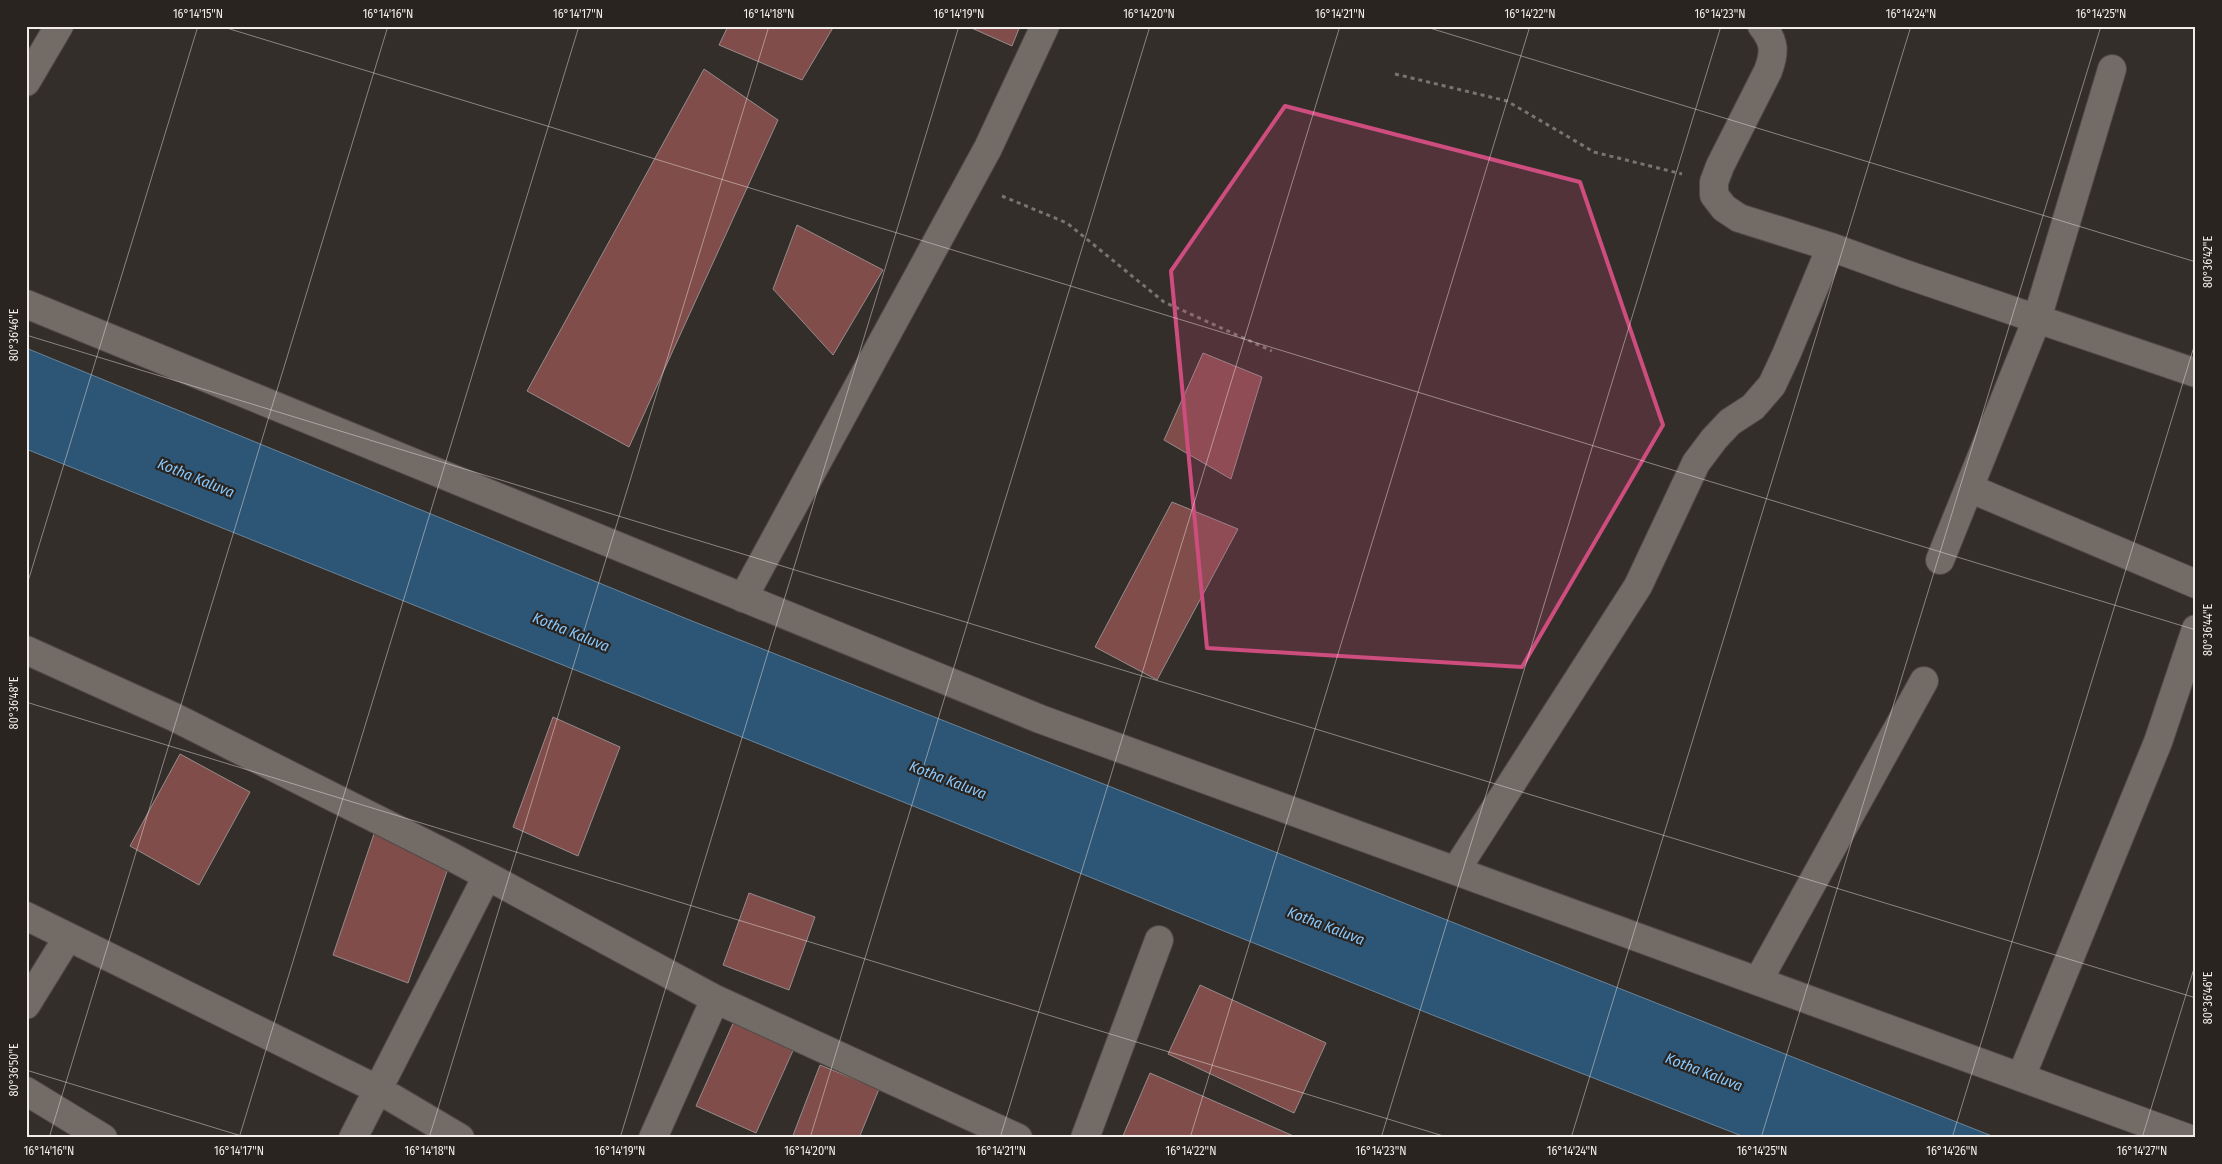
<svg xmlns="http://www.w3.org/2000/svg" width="2222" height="1164" font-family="'Fira Sans Condensed',sans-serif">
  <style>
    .water { fill: #2d5676; stroke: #688399 }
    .building { fill: #814d4b; stroke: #968c8c }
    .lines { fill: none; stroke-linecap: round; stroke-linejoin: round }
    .minor-casing { stroke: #4e4a46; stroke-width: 30 }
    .secondary-casing { stroke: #4e4a46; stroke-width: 30 }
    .path { stroke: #797471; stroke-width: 3; stroke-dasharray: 4 4; stroke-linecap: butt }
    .minor { stroke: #726b66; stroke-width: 28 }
    .secondary { stroke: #726b66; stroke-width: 28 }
    .marked { fill: #ce4d7f; fill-opacity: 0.2; stroke: #ce4d7f; stroke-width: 4; stroke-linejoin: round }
    .ticks { fill: none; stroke: #f1edeb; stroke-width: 1; stroke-opacity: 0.45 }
    .labels { text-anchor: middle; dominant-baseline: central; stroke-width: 4.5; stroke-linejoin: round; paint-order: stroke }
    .water-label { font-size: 15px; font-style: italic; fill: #88caff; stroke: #2a2420 }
    .neatline { fill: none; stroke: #f1edeb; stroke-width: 2 }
    .ticks-label { font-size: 12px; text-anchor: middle; fill: #f1edeb }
  </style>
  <rect width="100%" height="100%" fill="#342e2a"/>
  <!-- water -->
  <path class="water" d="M26,348l661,271 1310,519h-250l-312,-122 -1409,-567z"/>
  <!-- building -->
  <path class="building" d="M728,26h106l-32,54 -83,-35z
    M967,26h53l-8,20z
    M704,69l74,51 -149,327 -102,-56z
    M797,225l86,45 -50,85 -60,-66z
    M1203,353l59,24 -31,102 -67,-39z
    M1172,502l66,27 -81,151 -62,-33z
    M553,717l67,30 -42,109 -65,-29z
    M180,754l70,38 -51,93 -69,-39z
    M378,822l74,35 -44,126 -75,-28z
    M749,893l66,24 -26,73 -66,-25z
    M1200,985l126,58 -32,70 -126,-59z
    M735,1019l60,27 -39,87 -60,-27z
    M820,1065l59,24 -20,49h-67z
    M1150,1073l148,65h-176z"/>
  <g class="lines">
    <defs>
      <path id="minor" d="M1762,26c13,16 13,26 6,45l-48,95 -6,16v13l10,13 15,10 92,29 74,27 291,99
        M26,82l33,-56
        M1969,488l227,96
        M1940,560l97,-241 75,-250
        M743,598l245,-450 57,-122
        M26,650l148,67 278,140 263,142 303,139
        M1456,870l182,-284 58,-123 18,-24 16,-17 23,-15 19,-22 14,-30 45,-108
        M26,916l353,174 81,48
        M1758,981l166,-300
        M26,1005l42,-68
        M2021,1077l137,-335 38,-113
        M26,1091l77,47
        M353,1138l134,-262
        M653,1138l62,-139
        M1085,1138l74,-198"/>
      <path id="secondary" d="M26,304l1014,415 1147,419"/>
    </defs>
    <!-- minor casing -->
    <use href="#minor" class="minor-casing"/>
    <!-- secondary casing -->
    <use href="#secondary" class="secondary-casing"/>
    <!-- path -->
    <path class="path" d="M1395,74l112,27 87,51 88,22
      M1002,196l65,27 97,79 108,49"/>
    <!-- minor -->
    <use href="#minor" class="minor"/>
    <!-- secondary -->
    <use href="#secondary" class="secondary"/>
  </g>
  <!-- marked area -->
  <path class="marked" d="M1285,106l295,76 83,243 -141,242 -315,-19 -36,-377z"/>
  <!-- ticks -->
  <path class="ticks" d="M220,26l1976,604M1423,26l773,236M26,335l2170,663M26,588l172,-562M26,702l1424,436M26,1070l222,68M49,1138l339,-1112M239,1138l340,-1112M429,1138l340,-1112M620,1138l339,-1112M810,1138l340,-1112M1000,1138l340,-1112M1190,1138l340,-1112M1381,1138l340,-1112M1571,1138l340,-1112M1761,1138l340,-1112M1952,1138l244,-798M2142,1138l54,-176"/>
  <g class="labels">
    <!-- water labels -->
    <g class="water-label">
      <text transform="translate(196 478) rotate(22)">Kotha Kaluva</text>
      <text transform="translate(571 632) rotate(22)">Kotha Kaluva</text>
      <text transform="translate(948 780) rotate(21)">Kotha Kaluva</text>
      <text transform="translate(1326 926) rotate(21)">Kotha Kaluva</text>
      <text transform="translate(1704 1072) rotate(21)">Kotha Kaluva</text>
    </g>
  </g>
  <!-- border -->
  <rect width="2222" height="1164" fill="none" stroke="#2a2420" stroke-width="55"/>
  <rect x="28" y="28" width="2166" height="1108" class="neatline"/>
  <g class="ticks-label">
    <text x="198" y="18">16°14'15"N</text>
    <text x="388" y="18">16°14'16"N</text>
    <text x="578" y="18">16°14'17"N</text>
    <text x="769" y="18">16°14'18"N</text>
    <text x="959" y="18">16°14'19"N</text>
    <text x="1149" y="18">16°14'20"N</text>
    <text x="1340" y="18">16°14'21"N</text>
    <text x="1530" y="18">16°14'22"N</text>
    <text x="1720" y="18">16°14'23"N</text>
    <text x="1911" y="18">16°14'24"N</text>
    <text x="2101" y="18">16°14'25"N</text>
    <text transform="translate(2208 262) rotate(-90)" y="4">80°36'42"E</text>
    <text transform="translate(14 335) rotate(-90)" y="4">80°36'46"E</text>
    <text transform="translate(2208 630) rotate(-90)" y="4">80°36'44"E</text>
    <text transform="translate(14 703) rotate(-90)" y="4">80°36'48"E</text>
    <text transform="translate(2208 998) rotate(-90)" y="4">80°36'46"E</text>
    <text transform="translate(14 1070) rotate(-90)" y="4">80°36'50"E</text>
    <text x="49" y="1155">16°14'16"N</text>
    <text x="239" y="1155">16°14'17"N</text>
    <text x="430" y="1155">16°14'18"N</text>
    <text x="620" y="1155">16°14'19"N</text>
    <text x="810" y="1155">16°14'20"N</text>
    <text x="1001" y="1155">16°14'21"N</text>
    <text x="1191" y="1155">16°14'22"N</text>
    <text x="1381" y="1155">16°14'23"N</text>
    <text x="1572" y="1155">16°14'24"N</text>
    <text x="1762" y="1155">16°14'25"N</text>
    <text x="1952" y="1155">16°14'26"N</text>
    <text x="2142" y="1155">16°14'27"N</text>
  </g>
</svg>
